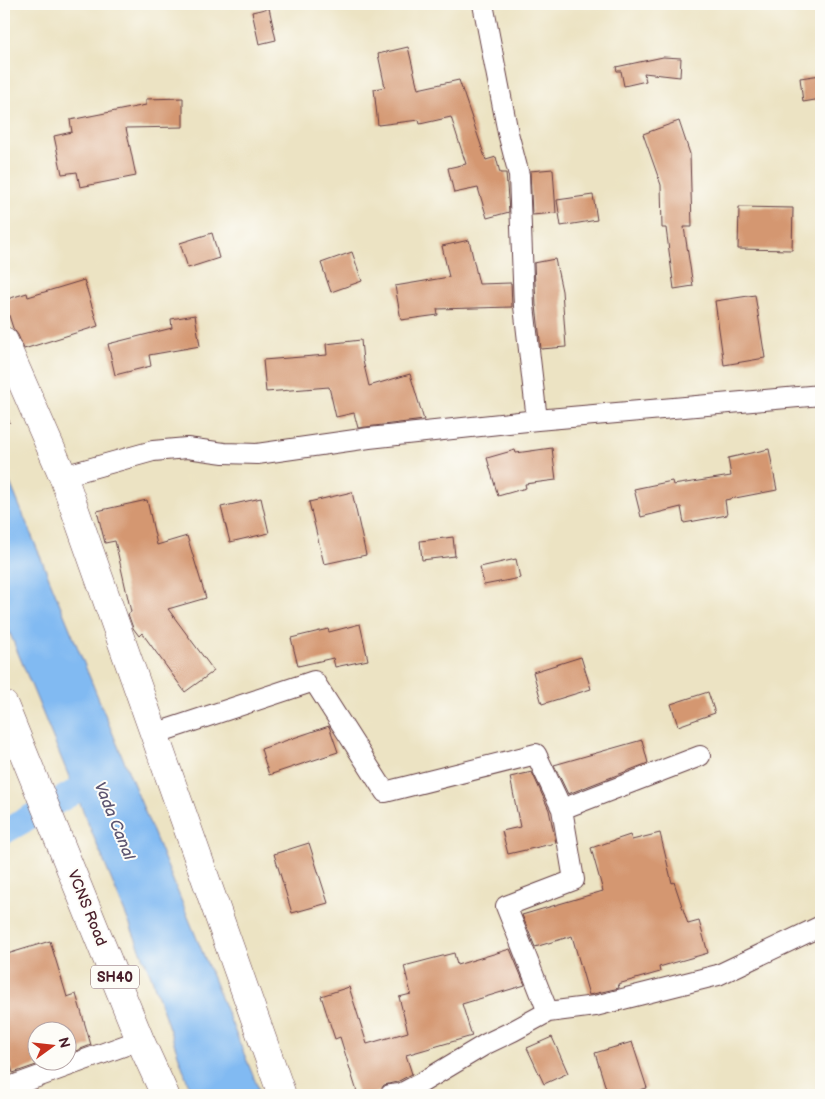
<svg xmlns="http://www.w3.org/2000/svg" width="825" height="1099" font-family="'Balsamiq Sans',sans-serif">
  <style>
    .water { fill: #81baf2; stroke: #666c8e }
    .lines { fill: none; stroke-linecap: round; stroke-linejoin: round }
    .canal { stroke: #81baf2; stroke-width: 25 }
    .building { fill: #d49771 }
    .street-casing { stroke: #623c42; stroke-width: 22 }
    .secondary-casing { stroke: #623c42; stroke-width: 29 }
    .primary-casing { stroke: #623c42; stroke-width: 29 }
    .path { stroke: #623c42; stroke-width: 3; stroke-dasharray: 1 4; stroke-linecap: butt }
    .street { stroke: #fff; stroke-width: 20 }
    .secondary { stroke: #fff; stroke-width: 28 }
    .primary { stroke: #fff; stroke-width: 28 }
    .labels { text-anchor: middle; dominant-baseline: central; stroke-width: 4; stroke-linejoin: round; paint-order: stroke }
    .shield { fill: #fdfcf7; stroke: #806168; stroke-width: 1 }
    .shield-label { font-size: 14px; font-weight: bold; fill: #4a1f2b }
    .street-label { font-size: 15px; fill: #4a1f2b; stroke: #fdfcf7 }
    .water-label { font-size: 16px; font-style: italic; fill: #5d5571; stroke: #fdfcf7 }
  </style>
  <rect width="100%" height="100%" fill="#fdfcf7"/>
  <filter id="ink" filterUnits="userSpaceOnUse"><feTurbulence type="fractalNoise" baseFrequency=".02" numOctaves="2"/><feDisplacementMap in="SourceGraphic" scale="10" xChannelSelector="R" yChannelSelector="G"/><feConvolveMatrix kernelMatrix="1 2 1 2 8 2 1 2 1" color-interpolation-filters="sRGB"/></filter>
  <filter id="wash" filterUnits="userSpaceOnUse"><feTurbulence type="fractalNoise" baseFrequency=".0096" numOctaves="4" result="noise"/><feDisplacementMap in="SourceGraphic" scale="20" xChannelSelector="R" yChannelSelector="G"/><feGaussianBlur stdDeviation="1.12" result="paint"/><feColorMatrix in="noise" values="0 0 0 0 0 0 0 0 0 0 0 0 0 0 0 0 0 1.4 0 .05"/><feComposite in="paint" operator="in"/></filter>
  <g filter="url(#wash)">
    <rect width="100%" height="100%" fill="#ece3c3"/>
    <!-- water -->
    <path class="water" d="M4,468l257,627h-69l-41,-119 -147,-357z"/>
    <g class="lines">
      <!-- canal -->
      <path class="canal" d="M4,832l93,-53"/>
    </g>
    <g id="blocks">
      <!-- building -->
      <path class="building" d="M269,8l7,32 -17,4 -7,-32z
        M408,47l10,42 41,-9 27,80 10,-3 4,16h6l3,39 -22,6 -9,-30 -24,5 -6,-25 18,-4 -15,-47 -31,7 -1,-4 -41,5 -4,-36 11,-2 -7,-33z
        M663,57l18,1 -1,19 -36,-4 2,8 -22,5 -3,-15h-4l-1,-4z
        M821,75v24l-18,3 -3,-24z
        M183,98v29l-57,1 10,48 -56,11 -3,-15 -15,2 -8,-38 18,-4 -2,-12 76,-15v-6z
        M679,121l11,33 2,73h-8l9,59 -19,3 -8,-61h-4l-1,-43 -18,-51z
        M553,169l3,44 -24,2 -2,-44z
        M593,195l4,25 -36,6 -4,-26z
        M739,207l54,1 -1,42 -54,-1z
        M212,233l7,25 -31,10 -8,-25z
        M469,240l10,44 32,-1 1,24 -75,2 1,6 -37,5 -6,-34 54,-9 -7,-31z
        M352,252l10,29 -31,11 -10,-29z
        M555,259l7,32 4,56 -25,2 -5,-44 -2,-42z
        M84,280l14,46 -74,23 -6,-14 -5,-7 -9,-28 23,-7 1,4z
        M755,295l10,63 -41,7 -9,-64z
        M195,315l5,31 -51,9 2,11 -36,9 -7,-31 64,-16 -1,-9z
        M361,340l2,21 6,25 41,-12 14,46 -66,8 -4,-15 -18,4 -7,-30 -63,5 -3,-32 64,-5 -1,-11z
        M552,448l4,32 -31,4 1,4 -28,8 -11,-38 28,-8 1,3z
        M769,449l8,41 -52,10 2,15 -43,8 -3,-16 -40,10 -7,-28 38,-8 1,4 58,-9 -3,-18z
        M352,492l14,63 -42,9 -15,-62z
        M261,498l8,35 -39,9 -9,-35z
        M147,500l10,45 30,-9 19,62 -38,11 46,62 -29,21 -43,-59 -3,3 -6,-8 -5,-14 3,-2 -16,-71 -10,2 -8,-32z
        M453,537l2,19 -33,4 -2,-19z
        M516,559l4,19 -36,7 -4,-18z
        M360,624l8,36 -33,7 -2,-9 -35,8 -7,-28 37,-9 1,3z
        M581,657l10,32 -49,15 -9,-32z
        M708,692l7,21 -37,13 -7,-22z
        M329,726l9,26 -69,23 -8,-26z
        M642,740l6,23 -80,31 -14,-29z
        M532,772l17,38 7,33 -48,11 -6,-23 18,-4 -10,-50z
        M660,833l12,50 2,-1 14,42 11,-3 9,32 -49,14 1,5 -42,12 1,4 -30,7 -17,-59 -37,11 -13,-32 81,-24 -12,-43 39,-13 2,5z
        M309,843l19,60 -36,10 -18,-59z
        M50,941l17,56 9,-3 15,51 -23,9v-22h-30v30h7l-32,11 -9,-29v-89z
        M510,949l15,36 -63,19 10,32 -66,19 6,19 -15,8 -13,3 -5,7 -11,3h-10l-18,-58 -5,2 -14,-43 28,-9 18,57 41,-12 -9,-35 12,-3 -7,-28 50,-13 3,12z
        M552,1037l16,36 -24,11 -17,-36z
        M632,1042l15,46 -24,7h-15l-13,-42z"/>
    </g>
  </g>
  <g filter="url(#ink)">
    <use href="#blocks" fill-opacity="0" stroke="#623c42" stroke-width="1"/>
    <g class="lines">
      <defs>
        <path id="street" d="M483,4l25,129 11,42 5,131 13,114
          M63,476l90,-25 34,-3 37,5 33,1 112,-16 168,-18 284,-25
          M154,734l160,-53 71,111 151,-38 26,55
          M548,1012l-42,-106 68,-26 -12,-71 138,-53
          M4,1089l136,-49
          M390,1095l10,-1 21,-11 65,-39 27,-13 35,-19 47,-6 123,-31 103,-49"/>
        <path id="secondary" d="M4,341l59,135 219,619"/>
        <path id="primary" d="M4,705l136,335 25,55"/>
      </defs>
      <!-- street casing -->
      <use href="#street" class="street-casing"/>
      <!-- secondary casing -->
      <use href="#secondary" class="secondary-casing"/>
      <!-- primary casing -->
      <use href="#primary" class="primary-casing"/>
      <!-- path -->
      <path class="path" d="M4,423l7,-2"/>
      <!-- street -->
      <use href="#street" class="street"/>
      <!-- secondary -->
      <use href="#secondary" class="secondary"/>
      <!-- primary -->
      <use href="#primary" class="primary"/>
    </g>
  </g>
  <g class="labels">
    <!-- shield labels -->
    <rect class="shield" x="91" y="965.5" width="48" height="23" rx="4"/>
    <g class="shield-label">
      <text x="115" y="977">SH40</text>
    </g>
    <!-- street labels -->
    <g class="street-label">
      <text transform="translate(87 908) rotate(68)">VCNS Road</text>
    </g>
    <!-- water labels -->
    <g class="water-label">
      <text transform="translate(114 821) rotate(68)">Vada Canal</text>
    </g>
  </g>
  <!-- margin -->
  <rect width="825" height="1099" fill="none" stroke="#fdfcf7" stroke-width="20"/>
  <!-- north arrow -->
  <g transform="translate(52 1046) rotate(75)"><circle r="24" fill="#fdfcf7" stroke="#b5a4a5"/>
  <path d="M0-4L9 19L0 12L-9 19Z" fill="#c8321e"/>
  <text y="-8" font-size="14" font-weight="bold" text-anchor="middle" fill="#4a1f2b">N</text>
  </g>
</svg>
